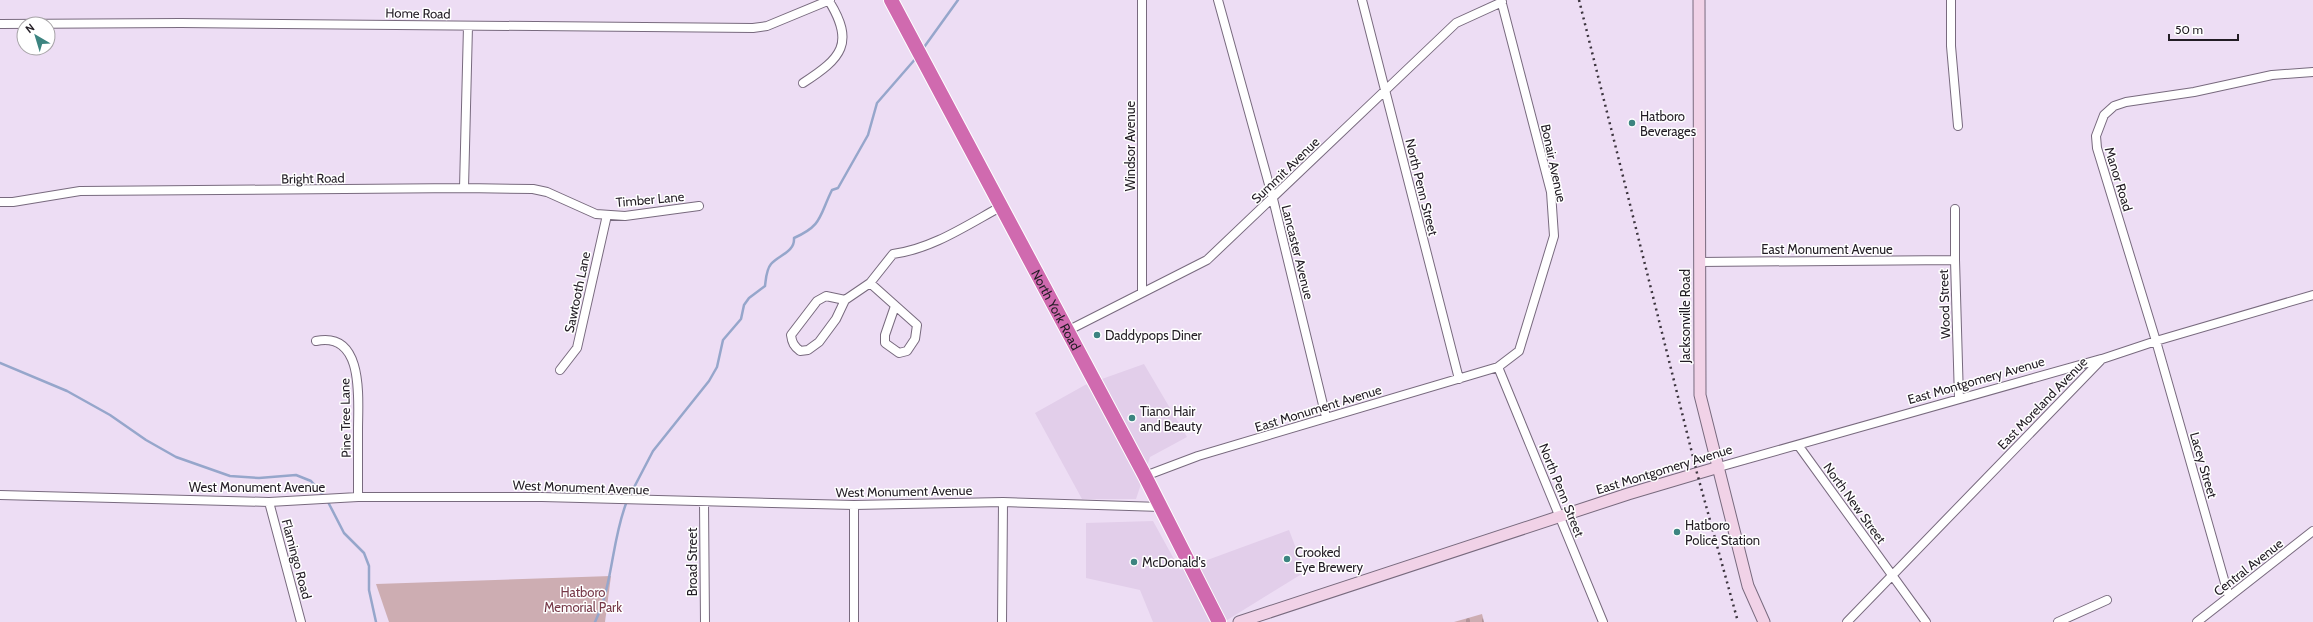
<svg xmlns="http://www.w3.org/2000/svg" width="2313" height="622" font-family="Cabin,sans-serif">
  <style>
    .built { fill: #e2ceea }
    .green { fill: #cdadb2 }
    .cemetery { fill: url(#cemetery-stones) }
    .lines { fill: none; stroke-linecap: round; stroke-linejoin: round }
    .stream { stroke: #96a6cb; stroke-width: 2.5 }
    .street-casing { stroke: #786a7e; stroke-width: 10 }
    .secondary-casing { stroke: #786a7e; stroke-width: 13 }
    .highway-casing { stroke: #fff; stroke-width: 16 }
    .street { stroke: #fff; stroke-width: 8 }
    .secondary { stroke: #f1d2e7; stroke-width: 11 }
    .highway { stroke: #d06aaf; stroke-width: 14 }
    .rail { stroke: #3c343e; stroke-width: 2.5; stroke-dasharray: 2 4; stroke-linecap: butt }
    .poi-dot { fill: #3c8480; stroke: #fff; stroke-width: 1.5 }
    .labels { text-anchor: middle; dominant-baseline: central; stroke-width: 3; stroke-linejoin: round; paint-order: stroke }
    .street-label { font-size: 13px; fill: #221c24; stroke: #fff }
    .poi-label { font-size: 13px; fill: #221c24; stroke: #fff; text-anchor: start }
    .park-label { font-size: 13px; fill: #763948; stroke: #fff }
  </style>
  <defs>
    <pattern id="cemetery-stones" width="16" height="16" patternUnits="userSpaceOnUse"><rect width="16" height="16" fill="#cdadb2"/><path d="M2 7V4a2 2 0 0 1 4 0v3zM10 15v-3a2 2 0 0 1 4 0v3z" fill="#b09499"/></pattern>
  </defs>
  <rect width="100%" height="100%" fill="#edddf4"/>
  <!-- built -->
  <path class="built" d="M1144,364l43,73 -37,20 -14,42h-54l-47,-86 50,-28z
    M1153,521l27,49 109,-40 16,42 -81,50h-71l-13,-32 -54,-12v-55z"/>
  <!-- green -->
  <path class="green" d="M611,576l-6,46h-216l-13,-38z"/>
  <!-- cemetery -->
  <path class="cemetery" d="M1482,614l2,8h-30z"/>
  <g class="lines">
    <!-- stream -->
    <path class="stream" d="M922,50l36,-50
      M0,363l67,28 43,24 36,25 30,17 54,19 29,2 37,-3 15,6 15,17 18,35 20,20 5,13v24l7,32
      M629,497l24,-46 56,-70 8,-14 6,-27 18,-21 3,-14 5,-7 16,-12c1,-7 1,-16 6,-22 8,-9 24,-12 23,-26 29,-13 25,-22 38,-48l6,-2 30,-53 9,-32 40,-46
      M595,622c19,-40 16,-81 32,-121"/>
    <defs>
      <path id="street" d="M1218,0l55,199 53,218
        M1362,0l97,379
        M1951,0v46l7,80
        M0,24l181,-1 572,5 14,-2 63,-26
        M803,83c39,-25 52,-40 26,-82
        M464,188l4,-162
        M0,202h13l67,-11 384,-3 69,1 14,3 49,22 29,2 74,-10
        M1955,209v51l4,139
        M1699,262l256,-2
        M870,283l47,42 -2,14 -8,12 -8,2 -14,-10v-8l10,-29
        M1142,292v-292
        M845,300l-19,-4 -9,5 -26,34c1,8 3,11 9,16l8,-1 11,-8 17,-23 9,-19 25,-17 23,-29c39,-5 74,-29 109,-48
        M1067,331l140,-71 249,-237 46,-21
        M316,341c49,-10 42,59 42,89 0,22 0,45 0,67
        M1498,367l105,255
        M560,370l17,-22 30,-133
        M1798,445l128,177
        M1719,467l382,-108
        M1145,476l53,-20 300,-89 21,-16 35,-115 -3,-44 -50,-192
        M0,495l269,7 89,-5h184l312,8 149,-3 158,5
        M269,502l32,120
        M704,502l1,120
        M2229,597l-73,-256 -59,-193 -1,-12 8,-21 10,-9 12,-4 68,-10 78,-17 41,-3
        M854,622v-117
        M1002,622l1,-120
        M1847,622l255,-263 54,-18 157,-46
        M2058,622l49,-22
        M2197,622l116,-91"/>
      <path id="secondary" d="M1699,0l1,395 48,191 16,36
        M1239,622l389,-128 91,-27"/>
      <g id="highway">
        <path id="s1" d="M891,0l254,476 74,146"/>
      </g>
    </defs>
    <!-- street casing -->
    <use href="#street" class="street-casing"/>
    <!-- secondary casing -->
    <use href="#secondary" class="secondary-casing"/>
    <!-- highway casing -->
    <use href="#highway" class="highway-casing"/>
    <!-- street -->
    <use href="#street" class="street"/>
    <!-- secondary -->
    <use href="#secondary" class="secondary"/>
    <!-- highway -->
    <use href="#highway" class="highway"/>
    <!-- rail -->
    <path class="rail" d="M1579,0l118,473 41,149"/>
  </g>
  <!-- markers -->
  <g class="poi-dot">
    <circle cx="1632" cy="123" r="4"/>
    <circle cx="1097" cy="335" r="4"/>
    <circle cx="1132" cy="418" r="4"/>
    <circle cx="1677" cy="532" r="4"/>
    <circle cx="1287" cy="559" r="4"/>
    <circle cx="1134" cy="562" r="4"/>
  </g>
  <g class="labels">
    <!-- street labels -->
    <g class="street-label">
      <text transform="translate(418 13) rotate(1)">Home Road</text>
      <text transform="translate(1130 146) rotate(-90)">Windsor Avenue</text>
      <text transform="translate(1554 163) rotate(78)">Bonair Avenue</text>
      <text transform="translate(1285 170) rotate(-44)">Summit Avenue</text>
      <text transform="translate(313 178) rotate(-1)">Bright Road</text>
      <text transform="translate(2119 179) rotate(73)">Manor Road</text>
      <text transform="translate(1422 187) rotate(76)">North Penn Street</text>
      <text transform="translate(650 199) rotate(-5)">Timber Lane</text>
      <text x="1827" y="249">East Monument Avenue</text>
      <text transform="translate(1298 252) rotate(76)">Lancaster Avenue</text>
      <text transform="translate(577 292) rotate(-78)">Sawtooth Lane</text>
      <text transform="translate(1944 304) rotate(-92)">Wood Street</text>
      <text stroke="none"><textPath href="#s1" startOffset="351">North York Road</textPath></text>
      <text transform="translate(1685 316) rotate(-90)">Jacksonville Road</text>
      <text transform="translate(1976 380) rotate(-16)">East Montgomery Avenue</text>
      <text transform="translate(2042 403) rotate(-46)">East Moreland Avenue</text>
      <text transform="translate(1318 408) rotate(-17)">East Monument Avenue</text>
      <text transform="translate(345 418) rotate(-91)">Pine Tree Lane</text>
      <text transform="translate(2204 465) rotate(74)">Lacey Street</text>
      <text transform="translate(1664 469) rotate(-17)">East Montgomery Avenue</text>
      <text x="257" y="487">West Monument Avenue</text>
      <text transform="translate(581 487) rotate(2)">West Monument Avenue</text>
      <text transform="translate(1562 490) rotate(68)">North Penn Street</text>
      <text transform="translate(904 491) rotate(-1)">West Monument Avenue</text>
      <text transform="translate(1855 503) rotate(54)">North New Street</text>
      <text transform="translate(297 559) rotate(75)">Flamingo Road</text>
      <text transform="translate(692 562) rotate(-90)">Broad Street</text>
      <text transform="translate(2248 567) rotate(-38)">Central Avenue</text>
    </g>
    <!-- poi labels -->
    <g class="poi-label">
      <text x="1640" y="116">Hatboro<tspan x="1640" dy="15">Beverages</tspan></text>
      <text x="1105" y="335">Daddypops Diner</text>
      <text x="1140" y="411">Tiano Hair<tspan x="1140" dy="15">and Beauty</tspan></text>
      <text x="1685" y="525">Hatboro<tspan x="1685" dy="15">Police Station</tspan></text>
      <text x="1295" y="552">Crooked<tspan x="1295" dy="15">Eye Brewery</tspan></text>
      <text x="1142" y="562">McDonald's</text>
    </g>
    <!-- park labels -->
    <g class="park-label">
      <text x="583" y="592">Hatboro<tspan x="583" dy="15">Memorial Park</tspan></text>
    </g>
  </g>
  <!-- north arrow -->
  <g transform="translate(36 36) rotate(322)"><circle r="19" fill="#ffffff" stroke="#a7a4a7"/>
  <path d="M0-3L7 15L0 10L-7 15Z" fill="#3c8480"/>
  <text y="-6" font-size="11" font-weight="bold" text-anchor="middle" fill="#221c24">N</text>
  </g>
  <!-- scale -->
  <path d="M2169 34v6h69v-6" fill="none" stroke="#221c24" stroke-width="2"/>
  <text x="2175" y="34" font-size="12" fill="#221c24" stroke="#ffffff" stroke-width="3" paint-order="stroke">50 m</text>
</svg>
